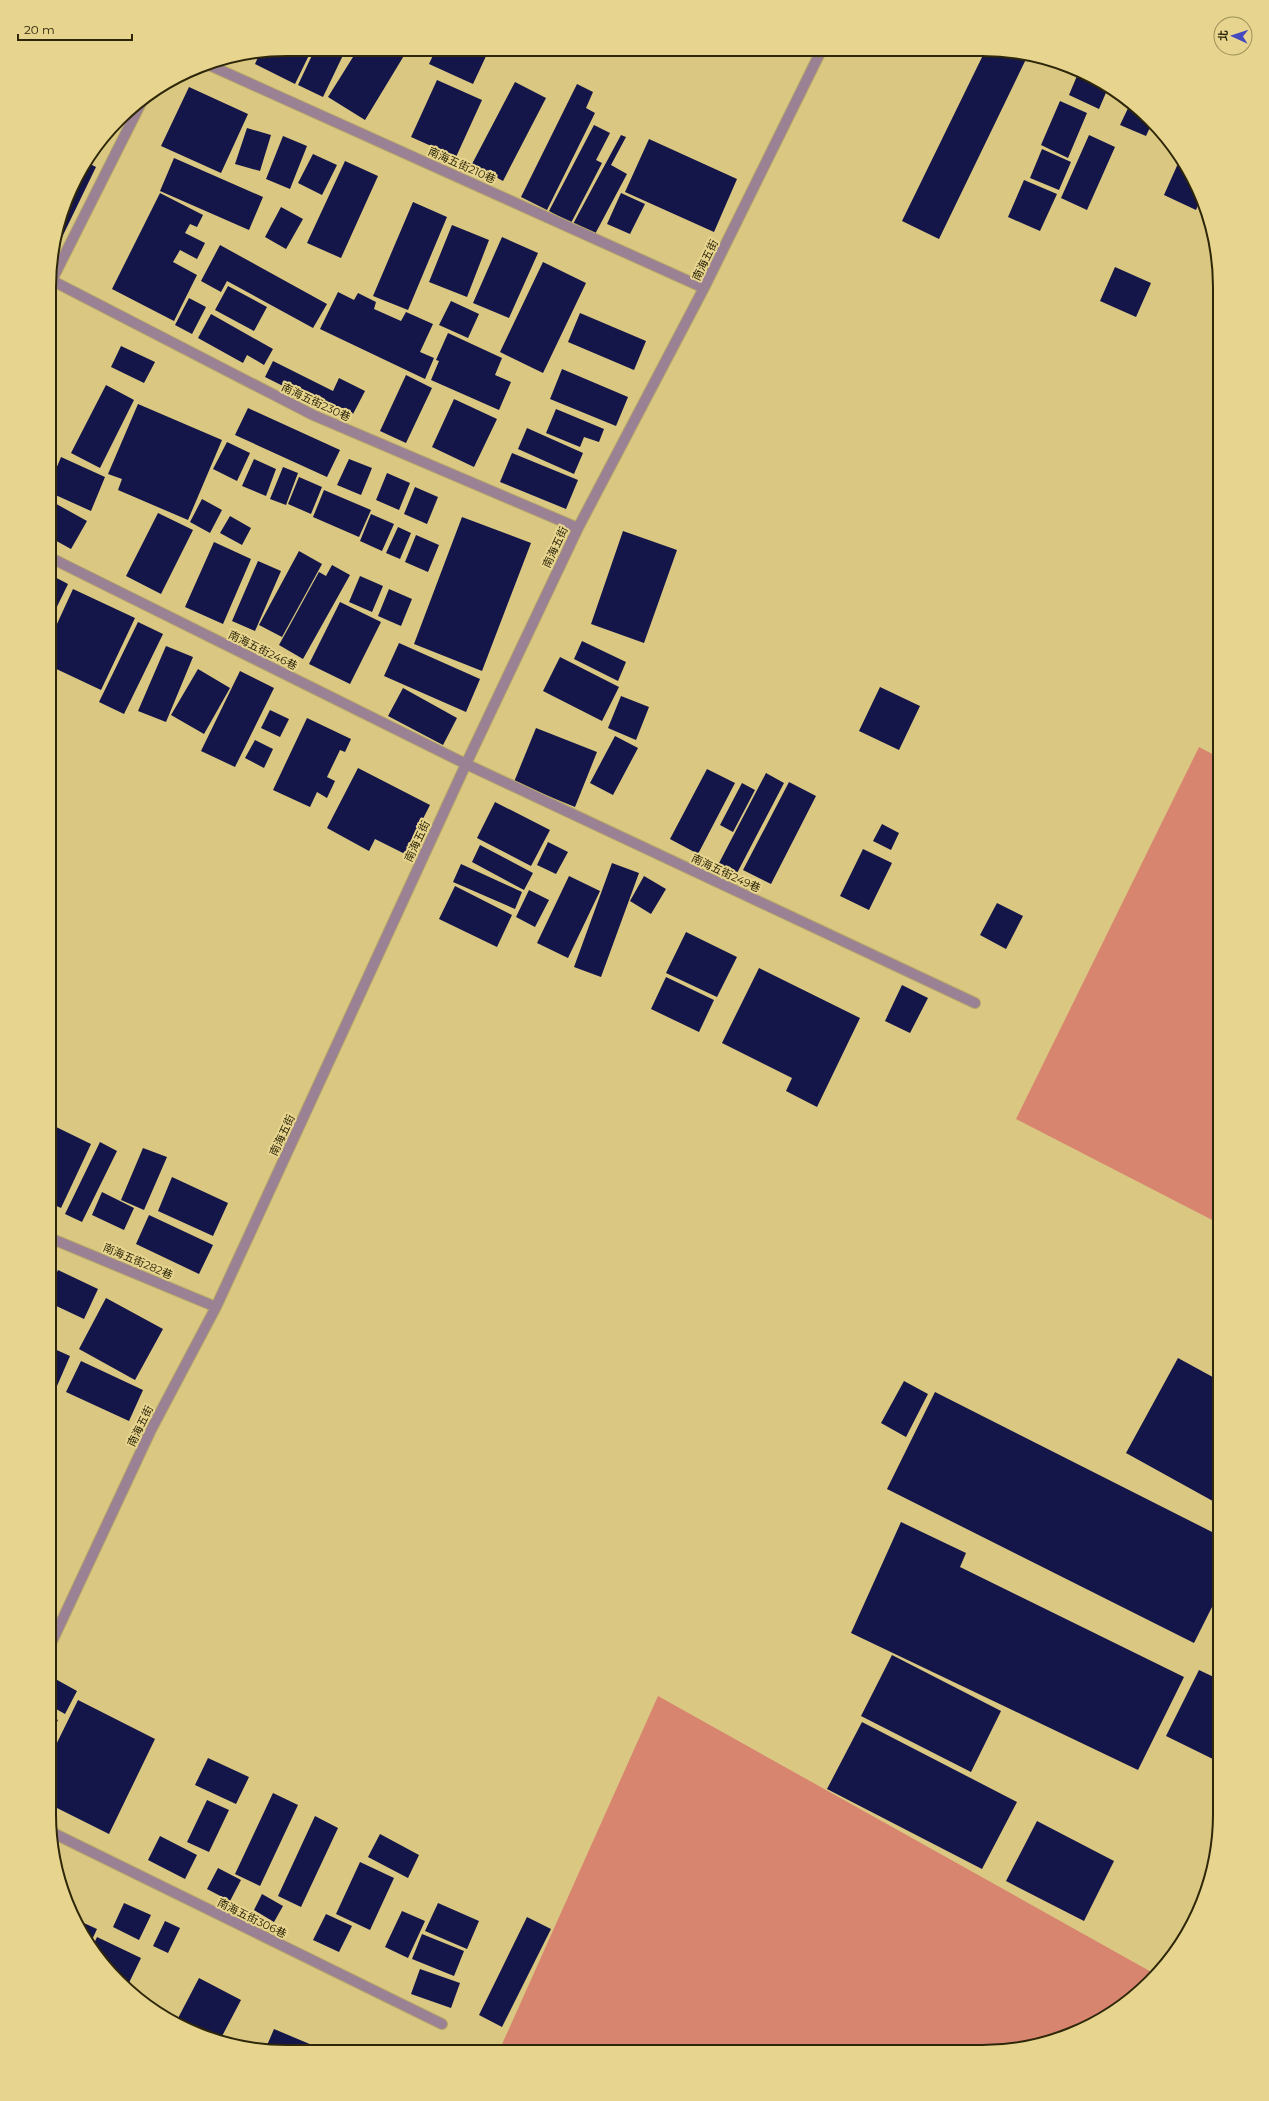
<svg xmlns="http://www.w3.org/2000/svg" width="1269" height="2101" font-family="Montserrat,'Noto Sans TC',sans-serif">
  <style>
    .green { fill: #d88570 }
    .building { fill: #141548 }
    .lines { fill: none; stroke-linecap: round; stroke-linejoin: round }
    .minor-casing { stroke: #b8a86a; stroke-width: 12 }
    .minor { stroke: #9b8194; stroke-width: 10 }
    .labels { text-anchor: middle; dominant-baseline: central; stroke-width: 4; stroke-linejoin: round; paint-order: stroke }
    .street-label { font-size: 11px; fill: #2e2709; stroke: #e7d58f }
    .rim { fill: none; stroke: #2e2709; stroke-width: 2 }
  </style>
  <rect width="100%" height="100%" fill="#dac882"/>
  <!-- green -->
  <path class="green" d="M1199,747l21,11v466l-204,-105z
    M658,1696l497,278 -28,29 -54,31 -91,18 -483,-1z"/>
  <!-- building -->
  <path class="building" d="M287,49h25l-17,35 -40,-20 4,-9z
    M315,49h31l-23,48 -25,-12z
    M358,49h39l8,5 -40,66 -37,-23z
    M399,49h17l-3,6z
    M436,49l42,1 9,4 -14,30 -44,-20z
    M503,50h9l-2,3z
    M985,51h28l15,4 -89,184 -37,-18z
    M1079,71l29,17 -9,21 -30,-14z
    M437,80l45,20 -26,57 -45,-20z
    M515,82l31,16 -43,83 -31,-17z
    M577,84l16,8 -7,16 9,5 -48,97 -26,-13z
    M189,87l59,27 -27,59 -60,-27z
    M1060,101l27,12 -19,45 -27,-13z
    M1131,102l21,21 -6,13 -26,-11z
    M594,125l16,8 -14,27 6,3 -31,60 -22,-12z
    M247,128l24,7 -11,36 -25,-7z
    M621,135l5,2 -15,28 16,9 -33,62 -21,-12z
    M1089,135l26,12 -28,63 -26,-12z
    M283,136l24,10 -17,43 -24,-10z
    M649,139l88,40 -23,53 -89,-40z
    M1042,149l29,13 -12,28 -29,-12z
    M313,154l24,11 -15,30 -24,-12z
    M174,158l89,39 -14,33 -89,-39z
    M1180,159l22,37 -6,14 -32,-15z
    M345,161l33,15 -37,82 -34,-15z
    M88,163l8,4 -45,93 23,-78z
    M1024,180l33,14 -17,37 -32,-14z
    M160,193l43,22 -6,12 -7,-3 -5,9 20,10 -8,16 -17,-9 -7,12 24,13 -23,46 -62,-32z
    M621,193l24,11 -15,30 -23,-10z
    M413,202l34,15 -39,93 -35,-14z
    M281,207l22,12 -17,30 -21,-12z
    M452,225l37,15 -22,57 -38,-15z
    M502,237l36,16 -29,65 -36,-15z
    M220,245l107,59 -14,24 -86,-47 -6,11 -20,-11z
    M543,262l43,21 -43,90 -43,-21z
    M1115,267l36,16 -15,34 -36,-16z
    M1219,285l1,2v8l-4,-3z
    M228,286l39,21 -13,24 -39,-21z
    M338,292l16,8 4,-7 18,9 -2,7 27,12 5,-9 27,12 -13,28 14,6 -9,21 -105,-50z
    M189,298l17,9 -14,27 -17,-9z
    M451,301l28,13 -11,24 -29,-13z
    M580,313l66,28 -12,29 -66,-28z
    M211,314l62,35 -9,16 -17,-10 -4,8 -45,-25z
    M448,333l54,25 -7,17 16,7 -12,28 -68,-30 8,-19 -3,-1z
    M121,346l34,16 -11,21 -33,-16z
    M273,361l60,30 6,-13 26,13 -12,23 -15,-8 -3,6 -70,-35z
    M562,369l66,28 -12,29 -66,-27z
    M406,375l26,13 -26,55 -26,-12z
    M106,385l28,15 -34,68 -29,-15z
    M454,399l43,20 -23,48 -42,-20z
    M138,404l84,36 -34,80 -70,-30 4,-11 -14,-5z
    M248,408l92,42 -13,27 -92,-42z
    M556,409l48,20 -5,13 -15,-5 -4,10 -34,-14z
    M527,428l56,25 -9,21 -56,-25z
    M227,442l23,11 -13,28 -24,-12z
    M512,453l66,27 -12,29 -66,-27z
    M61,457l44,20 -14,34 -40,-18v-12z
    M254,459l22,10 -10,27 -24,-10z
    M349,459l23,9 -11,27 -24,-10z
    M283,467l15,6 -12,32 -16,-6z
    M387,473l23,10 -11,27 -23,-10z
    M299,477l23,10 -11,27 -23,-10z
    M415,487l23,10 -11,27 -23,-10z
    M324,490l47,20 -12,27 -46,-20z
    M202,499l20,11 -12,23 -20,-11z
    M51,501l36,20 -16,28 -20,-11z
    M158,513l35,17 -32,64 -35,-18z
    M371,514l23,10 -12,27 -22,-10z
    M230,516l21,12 -9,17 -22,-12z
    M462,517l69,26 -49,128 -68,-27z
    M398,527l13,6 -11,26 -14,-6z
    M623,531l54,19 -33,93 -53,-19z
    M416,535l23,10 -11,27 -23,-10z
    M214,542l37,17 -28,65 -38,-17z
    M299,551l23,13 -40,73 -23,-12z
    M258,561l23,10 -26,60 -23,-10z
    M332,565l18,10 -47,84 -24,-14 40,-73 7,4z
    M51,575l17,9 -17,35z
    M360,576l23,10 -11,26 -23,-10z
    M73,589l62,29 -34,72 -51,-24 1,-29z
    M389,589l23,10 -11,27 -23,-10z
    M340,602l41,20 -31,62 -41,-20z
    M138,622l25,12 -39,80 -25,-12z
    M582,641l44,21 -8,19 -44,-22z
    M399,643l81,36 -14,33 -82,-36z
    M166,646l27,11 -27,65 -28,-11z
    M560,657l59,30 -17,34 -59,-30z
    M198,669l32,19 -26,46 -33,-19z
    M240,671l34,17 -39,79 -34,-16z
    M880,687l40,19 -21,44 -40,-19z
    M403,688l54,30 -14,27 -55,-29z
    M621,696l28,11 -13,33 -28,-12z
    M270,710l19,9 -9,18 -19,-9z
    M307,718l44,21 -6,13 -5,-2 -13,27 8,4 -8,17 -10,-6 -7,15 -37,-17z
    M536,728l61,24 -22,55 -61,-25z
    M615,736l23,12 -25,47 -23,-12z
    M255,740l18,9 -9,19 -19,-10z
    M358,768l72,37 -25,49 -30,-15 -6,12 -42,-23z
    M707,769l28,14 -37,71 -28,-15z
    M766,773l18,10 -48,92 -18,-10z
    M789,782l27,14 -45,88 -28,-14z
    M742,783l13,7 -22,42 -13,-7z
    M495,802l55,28 -19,36 -54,-28z
    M882,824l17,9 -8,17 -18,-9z
    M548,842l20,10 -12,22 -19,-9z
    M480,845l53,28 -9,17 -52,-28z
    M863,849l29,14 -23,47 -29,-14z
    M612,863l27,10 -38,104 -27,-10z
    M461,864l61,28 -7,17 -62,-27z
    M569,876l31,15 -32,67 -31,-15z
    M644,876l22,13 -15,25 -21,-13z
    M455,886l57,29 -15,32 -58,-28z
    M529,890l20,10 -14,27 -19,-10z
    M997,903l26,13 -17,33 -26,-14z
    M686,932l51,25 -20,40 -51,-24z
    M759,968l101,50 -43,89 -31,-16 6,-13 -70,-35z
    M666,977l48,23 -15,32 -48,-23z
    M902,985l26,13 -18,35 -25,-12z
    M50,1124l41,20 -30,64 -11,-5z
    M100,1142l17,9 -35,71 -17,-8z
    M143,1148l24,9 -23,53 -23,-10z
    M172,1177l56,26 -15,33 -55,-25z
    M102,1192l32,16 -10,22 -32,-15z
    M149,1215l64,30 -14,29 -63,-30z
    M58,1270l40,19 -14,30 -34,-16v-15z
    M106,1298l57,31 -28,51 -56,-31z
    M50,1347l20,9 -13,30 -7,-3z
    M1178,1358l42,23v124l-94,-52z
    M81,1361l62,29 -14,31 -63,-29z
    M904,1381l24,13 -22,43 -25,-14z
    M935,1392l285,144v55l-26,52 -307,-154z
    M901,1522l65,31 -6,14 224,110 -46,93 -287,-137z
    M892,1655l109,56 -30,61 -110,-56z
    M1199,1670l21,10 -1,82 -53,-26z
    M50,1676l27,15 -12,23 -16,-9z
    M78,1700l77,39 -46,95 -60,-30v-45z
    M49,1715l9,5 -9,18z
    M862,1722l155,80 -35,67 -155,-80z
    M208,1758l41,19 -13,27 -41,-19z
    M273,1793l25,12 -38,81 -25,-12z
    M207,1800l22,10 -20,42 -22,-10z
    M315,1816l23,12 -37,79 -23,-11z
    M1037,1821l77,40 -30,60 -78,-40z
    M380,1834l39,21 -11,23 -40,-21z
    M160,1836l37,19 -12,24 -37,-19z
    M360,1862l34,16 -24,52 -34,-16z
    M218,1868l23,12 -11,21 -23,-12z
    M262,1894l21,12 -9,16 -20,-12z
    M124,1903l27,12 -12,25 -26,-13z
    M438,1903l41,18 -12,28 -42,-18z
    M402,1911l23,10 -17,37 -23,-11z
    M326,1914l26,12 -13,26 -26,-12z
    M527,1917l24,12 -49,98 -23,-12z
    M75,1919l22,10 -7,15 -11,-19z
    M165,1921l15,7 -12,25 -15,-7z
    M422,1934l42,17 -10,25 -42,-17z
    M97,1937l44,21 -14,29 -29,-28 -6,-11z
    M420,1969l40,14 -9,25 -40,-14z
    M199,1978l42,22 -21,40 -24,-6 -20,-12z
    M274,2029l38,16 -2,5h-45z"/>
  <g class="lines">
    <defs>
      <path id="minor" d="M209,65l495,223
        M51,280l262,135 265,113
        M52,280l90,-179
        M51,558l415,206 509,239
        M50,1238l166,69
        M49,1648l102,-218 65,-123 250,-543 112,-236 126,-240 117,-237
        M53,1833l389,191"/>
    </defs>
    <!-- minor casing -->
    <use href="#minor" class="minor-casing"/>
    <!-- minor -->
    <use href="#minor" class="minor"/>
  </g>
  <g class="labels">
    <!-- street labels -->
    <g class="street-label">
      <text transform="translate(462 165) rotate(24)">南海五街210巷</text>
      <text transform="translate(705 260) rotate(-64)">南海五街</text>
      <text transform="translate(316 402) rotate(25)">南海五街230巷</text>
      <text transform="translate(555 547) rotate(-65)">南海五街</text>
      <text transform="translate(263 650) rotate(26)">南海五街246巷</text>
      <text transform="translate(417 841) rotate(-65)">南海五街</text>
      <text transform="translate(726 873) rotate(25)">南海五街249巷</text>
      <text transform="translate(282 1135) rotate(-65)">南海五街</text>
      <text transform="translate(138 1261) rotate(23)">南海五街282巷</text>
      <text transform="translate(140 1426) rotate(-64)">南海五街</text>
      <text transform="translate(252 1918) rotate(26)">南海五街306巷</text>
    </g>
  </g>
  <!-- crop -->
  <path d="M0 0H1269V2101H0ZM287 56H982A231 231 0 0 1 1213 287V1814A231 231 0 0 1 982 2045H287A231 231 0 0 1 56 1814V287A231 231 0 0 1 287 56Z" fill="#e7d58f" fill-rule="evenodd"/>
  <path class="rim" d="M287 56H982A231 231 0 0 1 1213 287V1814A231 231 0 0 1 982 2045H287A231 231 0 0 1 56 1814V287A231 231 0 0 1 287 56Z"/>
  <!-- north arrow -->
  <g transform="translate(1233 36) rotate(273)"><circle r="19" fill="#e7d58f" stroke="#9d8f59"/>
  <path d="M0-3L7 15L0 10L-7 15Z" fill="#454abf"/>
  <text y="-6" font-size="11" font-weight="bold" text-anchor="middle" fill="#2e2709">北</text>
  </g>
  <!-- scale -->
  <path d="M18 34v6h114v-6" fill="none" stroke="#2e2709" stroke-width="2"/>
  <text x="24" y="34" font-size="12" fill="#2e2709" stroke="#e7d58f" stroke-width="3" paint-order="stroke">20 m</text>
</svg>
